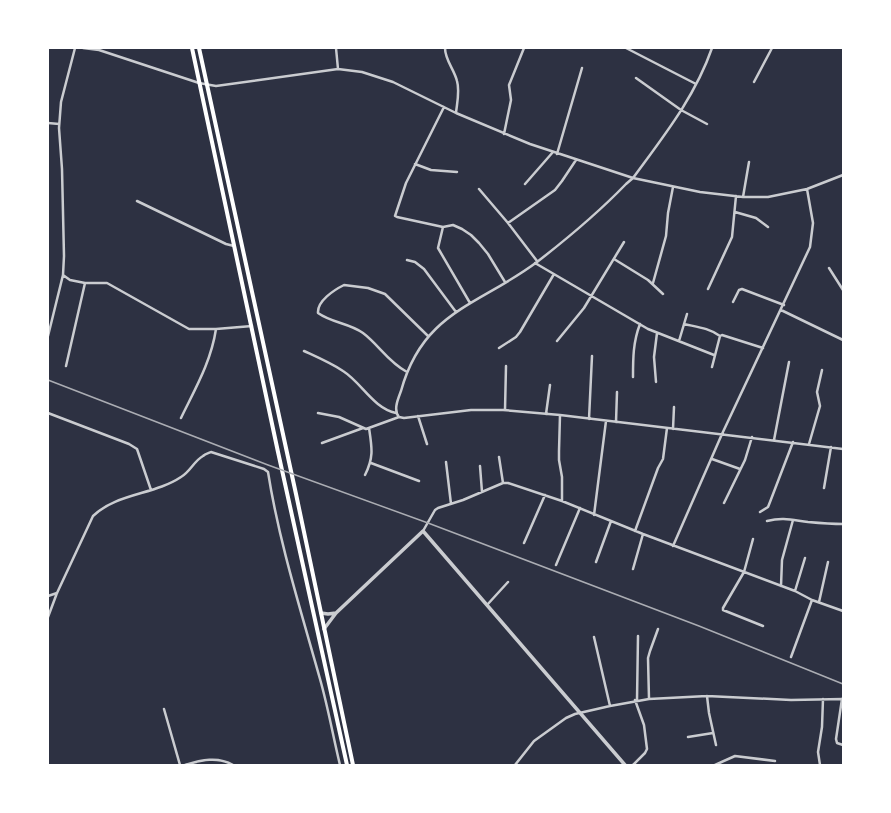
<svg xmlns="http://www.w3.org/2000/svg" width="891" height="813" font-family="'Varela Round',sans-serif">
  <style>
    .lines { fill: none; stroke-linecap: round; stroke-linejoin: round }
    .minor { stroke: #caccd0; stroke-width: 2.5 }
    .tertiary { stroke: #caccd0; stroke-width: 3.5 }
    .primary { stroke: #fff; stroke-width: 4 }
    .rail { stroke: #abadb3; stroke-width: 1.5 }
  </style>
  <rect width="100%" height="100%" fill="#2d3142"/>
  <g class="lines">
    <!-- minor -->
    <path class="minor" d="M83,48l16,2 100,33 17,3 122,-17 24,3 31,10 63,31 74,31 103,34 67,14 43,5h25l39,-8 36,-14
      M336,48l2,21
      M445,48c0,12 9,21 12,33 3,10 0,22 -1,32
      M626,48l70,36
      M712,48c-17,49 -49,89 -79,130l-7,6c-27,28 -58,54 -89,78 -59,44 -114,49 -136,129 -3,8 -8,19 -2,26l5,1 67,-8h32l57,5 283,34
      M636,78l45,32 26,14
      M754,82l18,-34
      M444,107l-38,76 -11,33 2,1 46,10 10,-2 9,4 9,6 8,8 9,11 17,28
      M48,123l11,1
      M504,134l7,-34 -2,-15 15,-37
      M557,154l25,-86
      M415,164l16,6 26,2
      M525,184l28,-32
      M479,189l29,34 29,38
      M743,197l6,-35
      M137,201l89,43 8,2
      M735,212l21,6 12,9
      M508,223l47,-33 7,-9 14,-21
      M443,227l-5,21 32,55
      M614,259l34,21 15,14
      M407,260l8,2 9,7 32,43
      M535,263l113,66 66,26
      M829,268l14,22
      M63,275l7,5 15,3h22l82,46h27l36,-3
      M653,283l13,-47 2,-23 5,-26
      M708,289l24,-52 4,-41
      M733,302l6,-12 3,-1 42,16
      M781,310l62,30
      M684,324c13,3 25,4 36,12l2,-1 41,13
      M48,336l15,-61 1,-19 -2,-87 -3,-41 2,-26 14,-54
      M557,341l27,-33 40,-66
      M679,341l8,-27
      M499,348l17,-11 4,-5 34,-58
      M304,351c13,6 27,12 39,20 19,12 30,37 53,42
      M66,366l19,-83
      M712,367l8,-31
      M407,372c-19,-10 -28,-27 -44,-39 -14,-10 -31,-10 -45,-20 -1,-12 16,-23 26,-28l24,3 17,6 43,42
      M633,377c0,-18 0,-35 7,-53
      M656,382l-2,-25 3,-24
      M505,410l1,-44
      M48,413l81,31 8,5 14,41
      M318,413l21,4 27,12 33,-12
      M546,414l4,-29
      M560,415l-1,36v9l3,17v24
      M418,416l9,28
      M181,418c14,-29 30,-56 35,-89
      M589,419l3,-63
      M616,422l1,-30
      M673,429l1,-22
      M774,440l15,-78
      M322,443l41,-15
      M809,444l11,-38 -3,-14 5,-22
      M499,457l4,26
      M712,459l28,10
      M446,462l5,42
      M371,463l48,18
      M480,466l2,26
      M365,475c9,-18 7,-27 4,-47
      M824,488l7,-41
      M724,503l21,-43 7,-23
      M760,512l8,-5 2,-5 23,-60
      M594,515l12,-94
      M767,521c16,-4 25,-1 41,1 11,1 23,2 35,2
      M423,531l12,-21 3,-2 25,-8 40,-17h5l54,18 81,33 152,57 17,9 31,11
      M635,531l23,-63 5,-9 4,-31
      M753,539l-9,33 -21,36v2l40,16
      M524,543l21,-48
      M673,546l49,-112 88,-187 3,-24 -6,-34
      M596,562l15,-41
      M556,565l24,-57
      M633,569l10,-35
      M781,586l1,-26 11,-40
      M795,591l10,-33
      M48,596l9,-3
      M819,602l9,-40
      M487,605l21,-23
      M48,617l9,-24 36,-77c24,-23 61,-21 88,-39 9,-5 13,-16 22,-21 2,-2 6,-3 8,-4l53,17 4,3c11,70 33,139 52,207 8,28 13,57 20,86
      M594,637l16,69
      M791,657l21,-57
      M707,696l2,17 7,32
      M649,699l-1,-41 2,-7 8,-22
      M842,699l-6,40 1,4 6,2
      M637,700l1,-64
      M164,709l16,56
      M688,737l25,-4
      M185,765c16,-5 33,-9 48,0
      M515,765l19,-24 32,-23 9,-4 35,-8 39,-7 58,-3 84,4 52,-1
      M633,765l12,-12 2,-4 -3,-24 -9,-25
      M715,765l20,-9 40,5
      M820,765l-2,-13 4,-25 1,-28"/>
    <!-- tertiary -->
    <path class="tertiary" d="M321,613l7,1 8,-1
      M324,629l12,-16 87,-82 202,234"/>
    <!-- primary -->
    <path class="primary" d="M192,48l86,404 69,313
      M199,48l97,446 57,271"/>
    <!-- rail -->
    <path class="rail" d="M48,380l220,85 160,58 271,103 144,58"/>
  </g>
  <!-- border -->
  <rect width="891" height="813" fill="none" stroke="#ffffff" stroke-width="98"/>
</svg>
